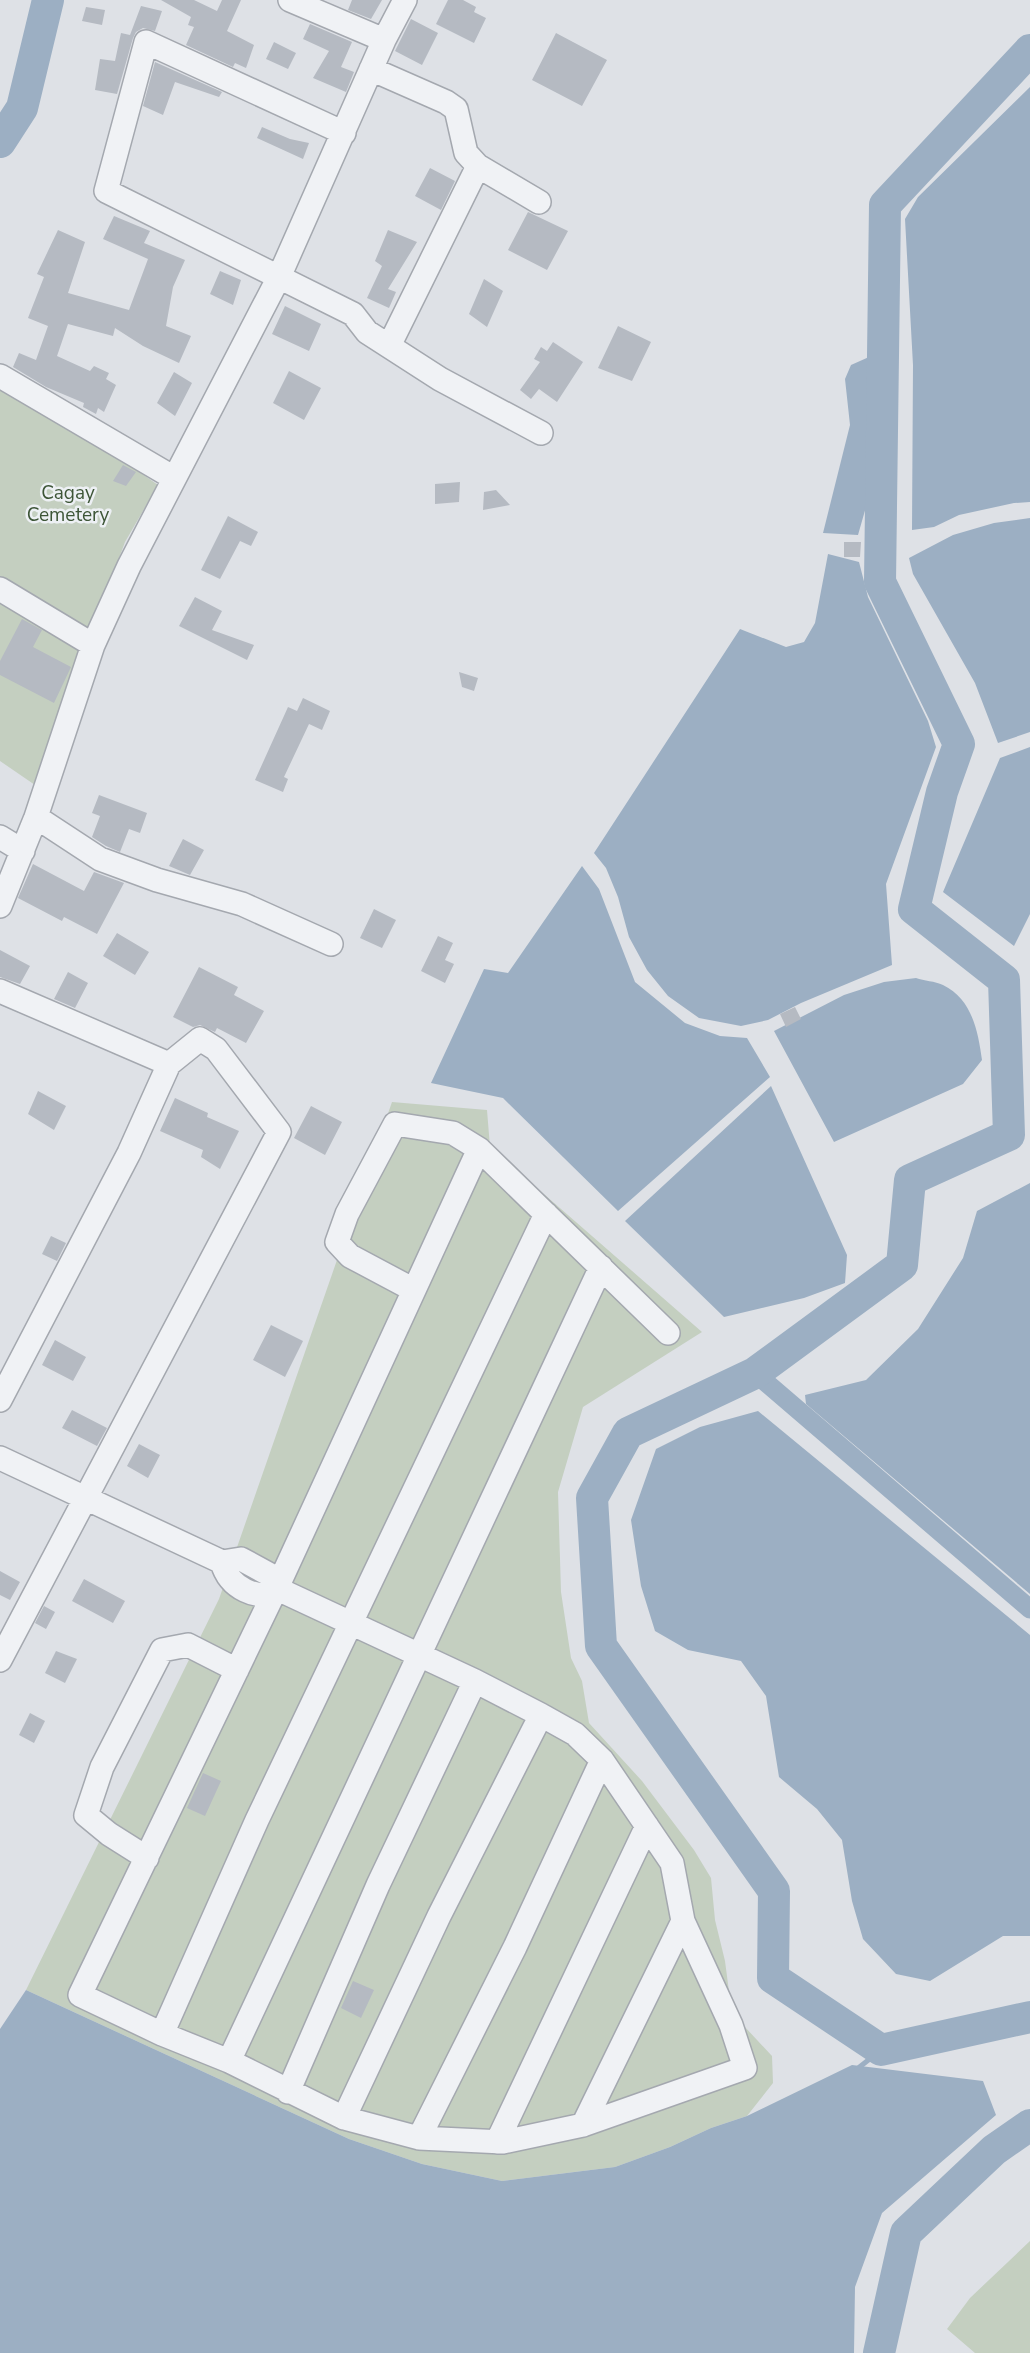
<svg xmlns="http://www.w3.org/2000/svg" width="1030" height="2353" font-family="'Nunito Sans',sans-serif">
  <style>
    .green { fill: #c4cfc0 }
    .water { fill: #9cafc3 }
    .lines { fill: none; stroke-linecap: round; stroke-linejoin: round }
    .stream { stroke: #9cafc3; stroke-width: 5 }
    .canal { stroke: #9cafc3; stroke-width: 19 }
    .river { stroke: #9cafc3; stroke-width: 32 }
    .building { fill: #b5bac2 }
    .minor-casing { stroke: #a4a8af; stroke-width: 26 }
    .minor { stroke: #f0f2f5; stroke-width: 23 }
    .labels { text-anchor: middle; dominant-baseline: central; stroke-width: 5; stroke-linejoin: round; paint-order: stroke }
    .park-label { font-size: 19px; fill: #3d5537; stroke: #edf0f4 }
  </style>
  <rect width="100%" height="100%" fill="#dee1e6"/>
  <!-- green -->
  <path class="green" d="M0,375l158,110 -33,57 -90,243 -35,-24z
    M392,1102l95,8 3,37 212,185 -119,75 -25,85 3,100 10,66 11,23 7,42 53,58 52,69 17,28 4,42 10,41 5,38 14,27 28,30 1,27 -26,33 -36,12 -41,19 -55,20 -113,14 -80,-17 -73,-25 -323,-149 193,-391z
    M1030,2241v112h-55l-28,-24 23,-31z"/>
  <!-- water -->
  <path class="water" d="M1030,87v415l-16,1 -55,12 -25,12 -22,3 1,-165 -8,-146 13,-22z
    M869,357l2,41 -1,95 -12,42 -35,-2 27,-108 -5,-46 6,-14z
    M1030,518v214l-32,11 -23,-60 -62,-109 -4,-16 44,-23 41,-12z
    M828,554l31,8 9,35 60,124 8,26 -50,137 6,81 -91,38 -33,17 -27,6 -42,-8 -31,-22 -21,-26 -18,-33 -11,-40 -12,-29 -12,-15 146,-224 46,18 18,-5 11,-19z
    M1030,747v167l-16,32 -71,-54 57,-134z
    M582,866l17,23 36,93 50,41 35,13 27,2 23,39 -152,134 -115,-113 -72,-15 53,-114 24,4z
    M916,978c8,3 19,3 27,7 29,14 35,46 39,75l-19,24 -129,58 -60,-111 70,-36 40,-13z
    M771,1086l76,169 -2,28 -41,15 -80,19 -99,-96z
    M1030,1183v411l-224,-190 -1,-9 61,-15 52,-51 45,-71 14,-47z
    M758,1411l272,224v301h-27l-73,45 -34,-7 -33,-35 -11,-38 -10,-61 -25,-31 -38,-32 -13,-81 -25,-35 -53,-11 -33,-19 -14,-45 -10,-66 25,-71 44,-22z
    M26,1990l323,149 73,25 80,17 113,-14 55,-20 41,-19 36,-12 105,-51 131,16 13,34 -114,98 -27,74 -1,66h-854v-324z"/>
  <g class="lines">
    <!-- stream -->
    <path class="stream" d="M857,2069l24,-19"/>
    <!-- canal -->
    <path class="canal" d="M755,1373l275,236"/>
    <!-- river -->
    <path class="river" d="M1030,50l-145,155 -5,377 79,162 -17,48 -28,117 90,71 5,155 -99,45 -8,85 -147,108 -127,60 -36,65 9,148 173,245 -1,87 108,72 149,-33
      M0,142l22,-34 26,-108
      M879,2353l27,-120 88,-83 36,-25"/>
  </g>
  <!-- building -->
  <path class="building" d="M161,0h33l23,11 5,-11h19l-14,31 27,14 -8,23 -11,-5 -2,4 -47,-22 8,-18 -6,-2 3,-8z
    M352,0h30l-11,19 -23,-9z
    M448,0h15l13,7 -2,5 12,6 -12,25 -38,-19z
    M141,6l21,5 -7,20 -12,-3 -7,4 -3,6 -16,56 -22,-4 5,-31 15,2 6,-28 9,2z
    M86,7l19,3 -3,15 -20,-4z
    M411,19l27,14 -16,32 -27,-14z
    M310,24l42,18 -11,25 13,5 -8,20 -33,-14 16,-27 -26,-12z
    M556,33l51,27 -25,46 -50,-26z
    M274,42l22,11 -8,16 -22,-10z
    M155,62l67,30 -3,5 -44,-15 -12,33 -20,-9z
    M262,127l28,12 19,4 -6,16 -46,-21z
    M430,168l25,13 -14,29 -26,-14z
    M528,212l40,19 -21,39 -39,-20z
    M114,216l36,15 -6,12 41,17 -12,27 -7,39 25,10 -12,27 -36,-17 -28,-18 -2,8 -45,-12 -11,32 33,15 4,-5 15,7 -3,6 10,6 -12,27 -6,-4 -2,6 -13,-7 1,-4 -38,-16 -33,-20 6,-14 17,7 12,-34 -20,-8 16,-41 -7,-3 21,-44 27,12 -17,51 61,17 19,-51 -45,-20z
    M388,230l29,12 -29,47 8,3 -7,16 -22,-10 15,-32 -7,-5z
    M220,271l21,9 -8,25 -23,-11z
    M484,279l19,12 -16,36 -18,-13z
    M285,306l36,18 -12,27 -37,-17z
    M618,326l33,16 -19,39 -34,-13z
    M553,342l30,20 -26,40 -18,-13 -8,10 -11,-9 20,-28 -6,-3 7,-12 6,4z
    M289,371l32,17 -17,32 -31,-17z
    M174,372l18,11 -17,33 -18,-13z
    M123,465l13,7 -10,14 -13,-5z
    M460,482l-1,20 -24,2v-20z
    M496,490l14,15 -27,5 1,-18z
    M228,516l30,16 -7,14 -11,-5 -20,38 -19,-9z
    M844,542h17l-1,15h-16z
    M195,597l27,14 -10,19 42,15 -7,15 -68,-34z
    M22,619l20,11 -9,17 38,20 -17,36 -54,-28v-14z
    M459,672l19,6 -4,13 -12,-4z
    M303,698l27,13 -8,19 -13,-6 -25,53 4,2 -5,13 -28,-12 33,-73 9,4z
    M99,795l48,18 -7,20 -11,-4 -9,23 -14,-6 -14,-9 8,-21 -8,-3z
    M183,839l21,11 -14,25 -21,-9z
    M33,864l51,27 10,-19 30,11 -27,51 -33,-17 -2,4 -44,-23z
    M374,909l22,11 -14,28 -22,-10z
    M117,933l32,19 -14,23 -32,-19z
    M438,936l15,7 -8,17 9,4 -9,19 -24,-12z
    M0,950l30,16 -10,18 -20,-7z
    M199,967l39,20 -4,8 30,16 -18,32 -29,-15 -2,4 -15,-7 -7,2 -20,-10z
    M68,972l20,11 -13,25 -21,-9z
    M795,1007l6,12 -15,8 -6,-13z
    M38,1091l28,15 -12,24 -26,-16z
    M175,1098l33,15 -1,4 32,14 -19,38 -19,-12 2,-7 -43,-19z
    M311,1106l31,16 -17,33 -31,-17z
    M51,1236l15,7 -9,18 -15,-7z
    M271,1325l32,16 -18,36 -32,-17z
    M55,1340l31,17 -13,24 -31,-16z
    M72,1410l35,18 -10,18 -35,-18z
    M139,1444l21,11 -12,23 -21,-12z
    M0,1571l20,11 -10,18 -10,-5z
    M84,1579l41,22 -12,22 -41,-22z
    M44,1606l11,6 -9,17 -11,-6z
    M56,1651l21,8 -12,24 -20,-10z
    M30,1713l15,8 -11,22 -15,-8z
    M203,1773l18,8 -16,35 -18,-8z
    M353,1981l21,9 -13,28 -20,-10z"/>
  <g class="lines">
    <defs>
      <path id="minor" d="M290,0l94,40
        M371,69l75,33 10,7 10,44 12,13 61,36
        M344,133l-198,-91 -40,149 247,123 14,18 73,47 101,54
        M389,346l89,-180
        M0,376l174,102
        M0,589l93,56
        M36,817l64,42 57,21 85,24 89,40
        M0,837l23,14
        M0,906l36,-89 57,-172 36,-79 150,-289 105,-237 21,-40
        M0,991l169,73
        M414,1290l-64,-34 -13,-14 10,-28 48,-90 58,9 26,16 189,184
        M0,1400l129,-247 40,-89 31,-25 16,10 63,83 -279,528
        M0,1458l222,104 19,-3 35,19 6,13 193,90 66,34 34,19 27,26 70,103 11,58 48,104 14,43 -162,57 -80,17 -84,-4 -75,-20 -115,-57 -67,-27 -82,-39 193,-400 9,-18 197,-428
        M222,1562c7,26 35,40 60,29
        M147,1858l-38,-24 -23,-19 16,-48 60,-117 26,-5 49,25
        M162,2034l95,-214 289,-606
        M229,2061l372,-794
        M288,2092l90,-207 97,-204
        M344,2118l95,-202 102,-201
        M583,2125l100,-204
        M419,2138l96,-191 87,-187
        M497,2142l150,-316"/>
    </defs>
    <!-- minor casing -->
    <use href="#minor" class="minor-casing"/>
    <!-- minor -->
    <use href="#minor" class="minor"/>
  </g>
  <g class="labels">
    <!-- park labels -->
    <g class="park-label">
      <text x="68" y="493">Cagay<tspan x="68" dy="22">Cemetery</tspan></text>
    </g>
  </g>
</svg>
